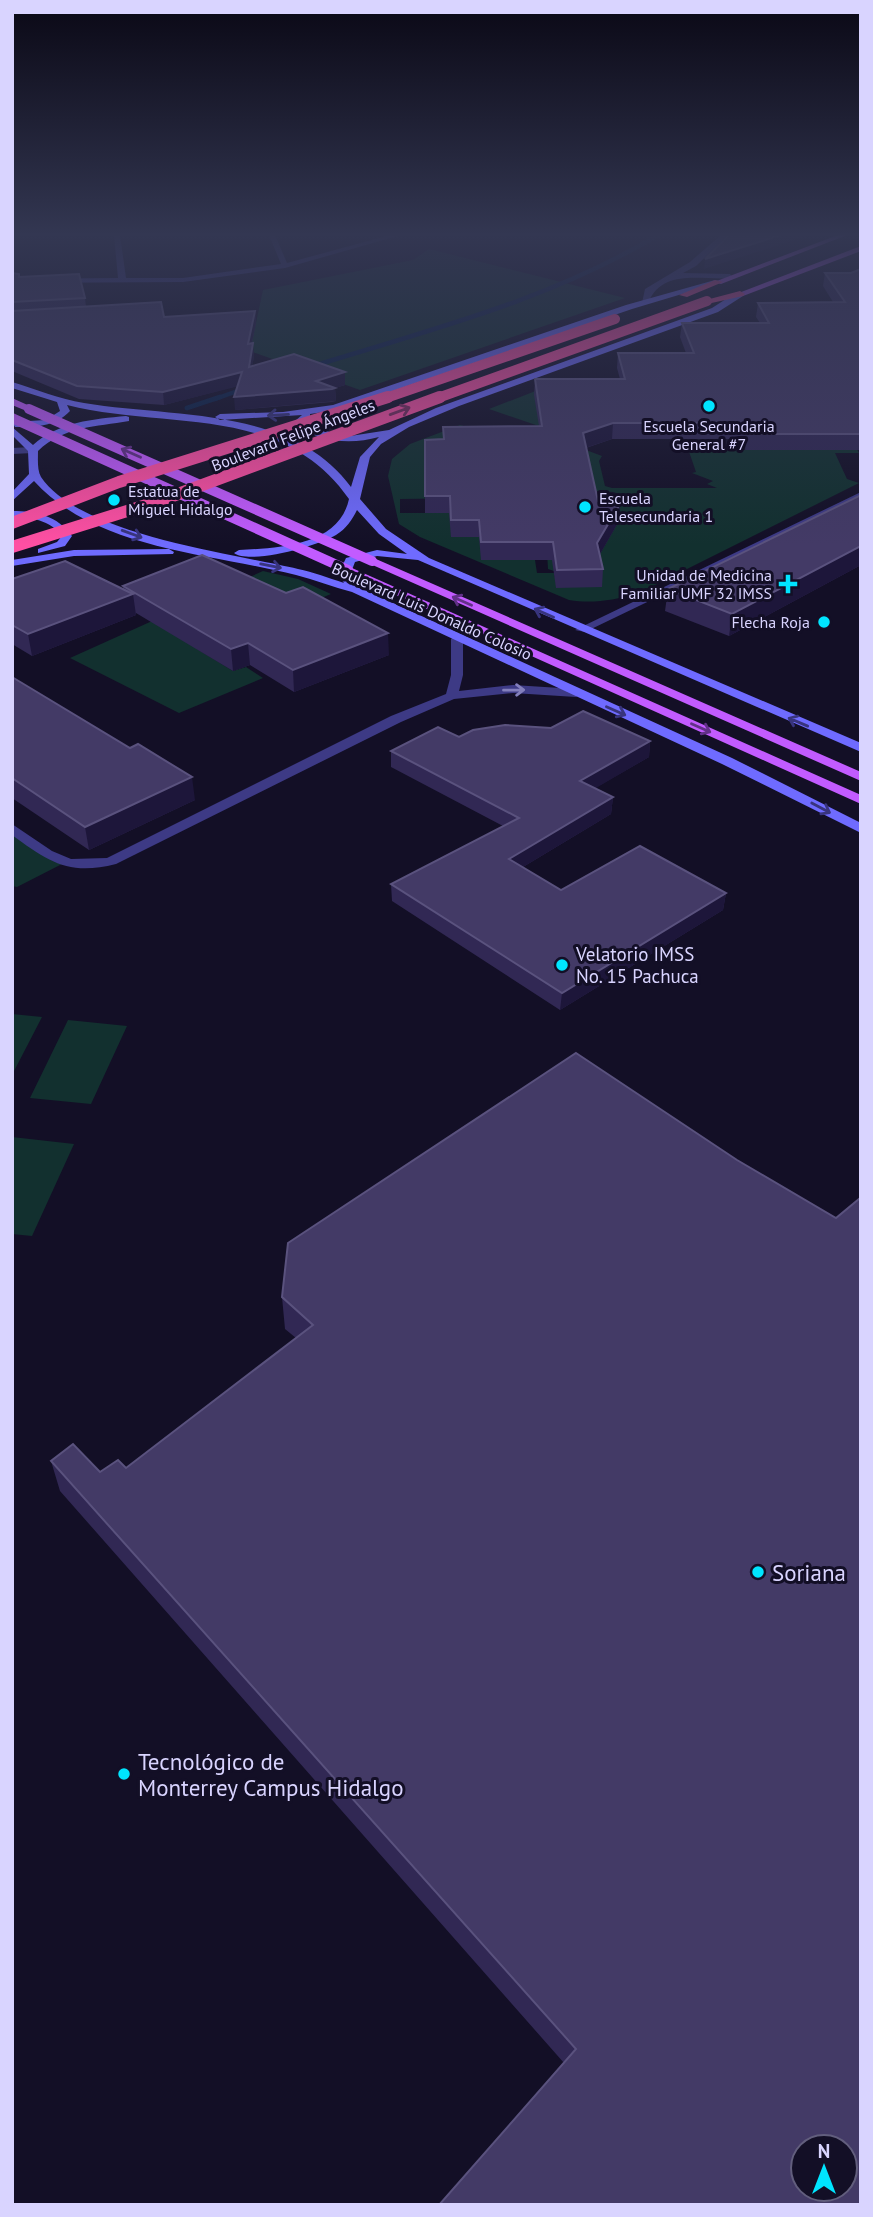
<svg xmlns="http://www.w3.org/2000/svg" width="873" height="2217" font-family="'PT Sans',sans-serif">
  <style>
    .green { fill: #12302f }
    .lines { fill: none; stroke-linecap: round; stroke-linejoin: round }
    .stream-far1 { stroke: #0c2248; stroke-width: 4.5 }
    .stream { stroke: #0c2248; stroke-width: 5 }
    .street { fill: #3d3a85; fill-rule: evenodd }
    .secondary { fill: #6f6bff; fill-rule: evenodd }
    .primary { fill: #c25bff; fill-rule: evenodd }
    .highway { fill: #ff4fa3; fill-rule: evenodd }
    .primary-bridge { stroke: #c25bff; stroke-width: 10 }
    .highway-bridge-far1 { stroke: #ff4fa3; stroke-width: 10 }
    .highway-bridge { stroke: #ff4fa3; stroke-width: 12 }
    .wall { fill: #312854 }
    .shaded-wall { fill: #1d163a }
    .building { fill: #433a66; stroke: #5a527e; stroke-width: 2; fill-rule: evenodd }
    .oneway { stroke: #7d2c5e }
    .oneway2 { stroke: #38347d }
    .oneway3 { stroke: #623188 }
    .oneway4 { stroke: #837fbc }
    .poi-dot { fill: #00e5ff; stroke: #130f26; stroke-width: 2.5 }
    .labels { text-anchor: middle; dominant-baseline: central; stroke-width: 6; stroke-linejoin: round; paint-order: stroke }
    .far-poi-label { font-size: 16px; fill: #d9d4ff; stroke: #130f26; text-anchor: start }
    .far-street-label { font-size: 16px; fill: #d9d4ff; stroke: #130f26 }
    .poi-label { font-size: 19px; fill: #d9d4ff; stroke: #130f26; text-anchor: start }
    .near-poi-label { font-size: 23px; fill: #d9d4ff; stroke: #130f26; text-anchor: start }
  </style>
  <rect width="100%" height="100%" fill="#130f26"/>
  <!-- green -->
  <path class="green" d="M429,249l196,49 -265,92 -110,-39 -145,-4 148,-10 10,-47 150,-30z
    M556,383l3,12h-24l1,11 38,32 -85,-29z
    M460,425l15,4 6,48 -57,1v13h58l-9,7 -73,1v14h74l76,23 -15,24 2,13h17l3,15 -3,-17 -6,-2 -1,-17 55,-33 -3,-19 36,-1 -22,-7 -22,-1 -5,-41 16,6 -3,5 6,25 7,2h105l-10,-4 6,-3 -21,-8 4,-1 -11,-32h9l3,10h146l10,-8 6,11h-24l12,26 12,4 -222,111c-24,6 -44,10 -68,6l-149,-63 -21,-13 -11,-48 4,-17 18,-15z
    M263,571l35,8 33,15 -134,55 36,22 13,-4 17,11 -84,35 -109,-55z
    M12,833l50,31 -45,23 -5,-1z
    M12,1014l30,3 -30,58z
    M68,1020l59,6 -36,78 -61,-6z
    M12,1137l62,7 -42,92 -20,-2z"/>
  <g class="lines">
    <!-- stream-far1 -->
    <path class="stream-far1" d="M310,367c119,-37 240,-67 348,-132
      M215,399l31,-11"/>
    <!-- stream -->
    <path class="stream" d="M187,408l33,-11"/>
    <!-- street -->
    <path class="street" d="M114,235h6l6,43h57l98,-14 -12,-29h6l12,28 103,-28h11l-116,33 -102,14 -171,1v-4l106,-1z
      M721,235h7l-32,31 -13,7 47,1 3,4c-31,3 -70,-11 -85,25h-6l3,-14 45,-27z
      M12,448l21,-1 5,3 -5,3 -21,1z
      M861,492v7l-276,133 -10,-2z
      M457,635l6,4v36l-4,16 54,-6 63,4 6,4 -6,4 -63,-4 -59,6 -53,23 -285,142c-47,12 -67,-2 -104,-29v-11l40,27 19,8 36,-1 284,-142 55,-22 5,-19v-36z"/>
    <!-- secondary -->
    <path class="secondary" d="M715,280l7,2 -90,27 -295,101 -27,4v4l-6,5 40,14 45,-7 47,-22 276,-100 25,-16h6v4l-25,16 -259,94 -50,21 -28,17 -11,13 -10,42 26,30 43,29 432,185v9l-443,-192 -41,-4 -22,6 -5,13 6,11 376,172 129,65v10l-139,-69 -370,-172c-19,-5 -37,-12 -56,-17 -86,-22 -199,-25 -262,-94l-22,20v-9l17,-18 -1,-23 -16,-16v-8l21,18c25,-23 61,-26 93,-29l3,1v4c-33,6 -65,5 -91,30 0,8 -1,19 3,26 39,58 190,76 257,92 15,3 31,9 46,14l-6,-8 8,-17 31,-8 30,4 -28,-20 -22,-24c-5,10 -11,19 -21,25 -18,11 -86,30 -102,18l5,-3c39,-2 100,-4 110,-51 -66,-96 -184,-69 -282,-94l3,6c-15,16 -35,16 -55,16l-3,-5 34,-2 14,-9 -3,-9 -45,-14v-6c24,7 47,17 72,21 88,15 208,3 267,84l9,-30 19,-20c-29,8 -59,5 -84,-12v-4l7,-6 -82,5 -5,-3 5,-3 63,-2 50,-7 293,-100z
      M12,511c24,0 46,5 60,25l-7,10 -27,7v-4l19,-7 5,-6c-12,-16 -31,-19 -50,-19z
      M169,549l5,3 -1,2 -99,2 -62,10v-6l62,-10z"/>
    <!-- primary -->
    <path class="primary" d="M838,235h9l-126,49 -7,-2z
      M861,246v5l-118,45 -7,-2z
      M12,398l20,9 2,2 -5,3 -17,-7z
      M368,559h8l485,213v9l-493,-218z
      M344,568h8l509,227v9l-517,-232z"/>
    <!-- highway -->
    <path class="highway" d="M715,280l8,2 -36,15 -8,-2z
      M740,291l5,3 -2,2 -36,8 -5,-3z"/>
    <!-- primary-bridge -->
    <path class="primary-bridge" d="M29,409l343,152
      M12,418l336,152"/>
    <!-- highway-bridge-far1 -->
    <path class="highway-bridge-far1" d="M383,399l232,-80
      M435,399l272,-98"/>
    <!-- highway-bridge -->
    <path class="highway-bridge" d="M12,523l107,-41 269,-85
      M12,547l147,-46 281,-104"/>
  </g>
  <!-- wall -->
  <path class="wall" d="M861,269v181h-116l1,-11h-134l-26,9 12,53 21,20 -19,33 3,15 -1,18 -46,1 -4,-28h-71l-2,-23h-28l-2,-24h-24v-73l18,-1v-12l96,-1 -5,-31 1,-16h85l-3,-11 1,-15h68l-6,-16 2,-14h78l-4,-6 2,-14 75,-1 -10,-16 2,-13h26z
    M12,273l7,4 66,21 1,9 78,10 91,-6 1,12 -4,20 2,13 -2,11 93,5v13l-10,3 1,13 -4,1 -97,8 2,-24 -73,19 -85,-6 -67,-28z
    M861,495v70l-132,71 -64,-25 3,-22z
    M12,579l111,10v-3l266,69 -95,37 -44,-27 -17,6 -97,-58v2l-104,41 -20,-12z
    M12,677l183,123 -106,50 -77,-52z
    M459,737l191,4 -1,16 -54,31 18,9 -2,17 -88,53 38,23 165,3 -3,17 -163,100 -168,-109 -1,-17 112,-58 -112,-59v-16z
    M288,1243l573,962 -297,-142 -504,-572 -9,-30 49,11 26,-4 170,-130 -11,-9 -3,-32z"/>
  <!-- shaded-wall -->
  <path class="shaded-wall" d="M781,235h29l-106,34 1,-10z
    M255,311l1,12 -7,33 -1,-12z
    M253,343l1,13 -4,24 -1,-13z
    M242,372l1,13 -79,20 -1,-13z
    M345,372v13l-15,5 5,-2 1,13 -101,9 -1,-13 82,-16z
    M613,423l-1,16 -30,10 1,-16z
    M620,504l-1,17 -23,40 1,-18z
    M861,546v19l-132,71 3,-22z
    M133,594l3,21 -104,41 -4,-22z
    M388,633l1,22 -95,37 -1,-22z
    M248,643l2,22 -17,6 -2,-22z
    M650,741l-1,16 -70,41 1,-17z
    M192,777l3,23 -106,50 -4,-23z
    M613,797l-2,17 -103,62 1,-17z
    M726,893l-3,17 -163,100 2,-17z"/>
  <!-- building -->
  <path class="building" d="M729,235h52l-76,24z
    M861,269v165h-114l25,-11h-159l-30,10 15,68 22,3 -23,39 6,26 -46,1 -4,-28h-72l-2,-22h-28l-1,-24h-25v-56l19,-1 -1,-12 99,-1 -7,-47h90l-7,-26h76l-12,-30h87l-11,-20 87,-1 -20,-29h26z
    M12,273l7,1v3l60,-3 6,24 -73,4z
    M161,302l3,15 91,-6 -7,33 5,-1 -4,24 45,-13 51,18 -29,9 19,7 -3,1 -98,8 8,-25 -79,20 -86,-6 -65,-26v-49z
    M861,495v51l-129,68 -64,-25z
    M202,555l84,38 17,-6 85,46 -95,37 -45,-27 -17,6 -108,-63z
    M65,561l68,33 -105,40 -16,-9v-46z
    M12,677l118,71 8,-4 54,33 -107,50 -73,-49z
    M583,711l67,30 -70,40 33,16 -104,62 52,31 79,-44 86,47 -164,100 -171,-109 128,-66 -128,-67 47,-24 21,10 14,-7 32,-5 46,3z
    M576,1053l161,107 99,58 23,-19 2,1v1005h-422l137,-156 -525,-588 22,-17 27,28 18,-12 8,8 187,-143 -31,-28 6,-54zM803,2147h42v42h-42z"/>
  <!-- one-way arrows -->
  <defs><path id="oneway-shaft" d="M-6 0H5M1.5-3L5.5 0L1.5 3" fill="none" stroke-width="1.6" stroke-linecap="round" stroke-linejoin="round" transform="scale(1.75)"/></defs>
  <use class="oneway" href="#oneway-shaft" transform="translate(400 411) rotate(-20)"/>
  <g class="oneway2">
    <use href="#oneway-shaft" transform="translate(278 415) rotate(177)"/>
    <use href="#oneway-shaft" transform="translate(132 534) rotate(20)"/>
    <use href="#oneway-shaft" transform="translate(271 566) rotate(11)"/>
    <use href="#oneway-shaft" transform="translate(544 613) rotate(-156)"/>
    <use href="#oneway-shaft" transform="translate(616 711) rotate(24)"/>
    <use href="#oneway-shaft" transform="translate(798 722) rotate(-157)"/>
    <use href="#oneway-shaft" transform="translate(821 808) rotate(28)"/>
  </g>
  <g class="oneway3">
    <use href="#oneway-shaft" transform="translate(131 453) rotate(-156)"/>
    <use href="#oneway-shaft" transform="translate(462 601) rotate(-156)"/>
    <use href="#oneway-shaft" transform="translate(701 728) rotate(24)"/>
  </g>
  <use class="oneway4" href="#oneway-shaft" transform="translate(514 690) rotate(-1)"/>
  <!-- sky -->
  <linearGradient id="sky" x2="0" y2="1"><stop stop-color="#0a0815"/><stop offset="0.43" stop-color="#333752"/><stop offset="1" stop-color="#333752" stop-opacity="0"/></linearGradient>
  <rect width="873" height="545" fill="url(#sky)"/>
  <!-- markers -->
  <g class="poi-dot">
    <circle cx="709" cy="406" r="7"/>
    <circle cx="114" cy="500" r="7"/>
    <circle cx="585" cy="507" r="7"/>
    <path d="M784.5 573.5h7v7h7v7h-7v7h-7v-7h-7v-7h7z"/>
    <circle cx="824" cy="622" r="7"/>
    <circle cx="562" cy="965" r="7"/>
    <circle cx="758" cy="1572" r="7"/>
    <circle cx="124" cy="1774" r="7"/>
  </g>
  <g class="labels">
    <!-- far-poi labels -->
    <g class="far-poi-label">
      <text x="709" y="426" text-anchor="middle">Escuela Secundaria<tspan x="709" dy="18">General #7</tspan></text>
      <text x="128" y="491">Estatua de<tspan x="128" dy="18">Miguel Hidalgo</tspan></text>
      <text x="599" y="498">Escuela<tspan x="599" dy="18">Telesecundaria 1</tspan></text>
      <text x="772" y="575" text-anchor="end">Unidad de Medicina<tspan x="772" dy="18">Familiar UMF 32 IMSS</tspan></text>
      <text x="810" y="622" text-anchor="end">Flecha Roja</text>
    </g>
    <!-- far-street labels -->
    <g class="far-street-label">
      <text transform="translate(293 435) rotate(-21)">Boulevard Felipe Ángeles</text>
      <text transform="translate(432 611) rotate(24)">Boulevard Luis Donaldo Colosio</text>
    </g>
    <!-- poi labels -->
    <g class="poi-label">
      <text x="576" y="954">Velatorio IMSS<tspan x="576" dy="22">No. 15 Pachuca</tspan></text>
    </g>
    <!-- near-poi labels -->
    <g class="near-poi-label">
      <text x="772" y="1572">Soriana</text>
      <text x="138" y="1761">Tecnológico de<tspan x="138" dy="26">Monterrey Campus Hidalgo</tspan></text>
    </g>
  </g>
  <!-- border -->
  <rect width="873" height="2217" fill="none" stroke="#d9d4ff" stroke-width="28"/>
  <!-- north arrow -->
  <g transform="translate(824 2168)"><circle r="33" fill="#130f26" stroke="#625e7d" stroke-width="2"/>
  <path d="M0-5L12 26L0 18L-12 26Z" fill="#00e5ff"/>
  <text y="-10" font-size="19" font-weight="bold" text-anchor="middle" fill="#d9d4ff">N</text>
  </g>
</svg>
